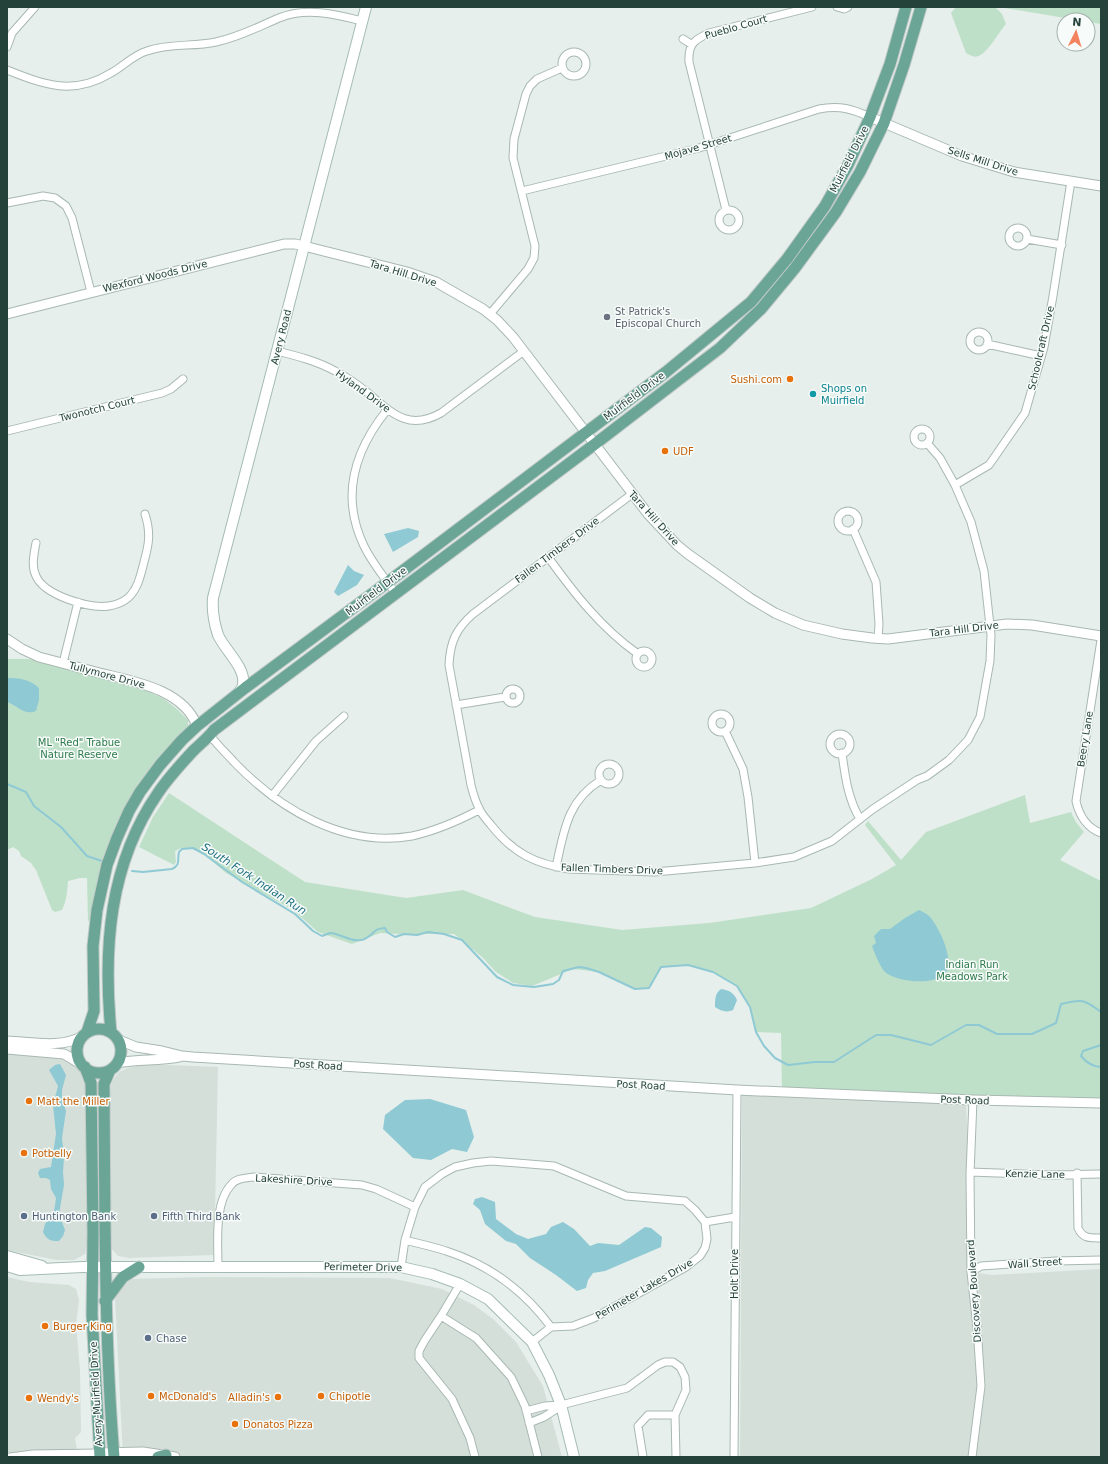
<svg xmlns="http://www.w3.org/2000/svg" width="1108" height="1464" font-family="'DejaVu Sans',sans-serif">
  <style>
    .built { fill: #d4dfda }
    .green { fill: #bfe0c8 }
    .water { fill: #8ec9d4 }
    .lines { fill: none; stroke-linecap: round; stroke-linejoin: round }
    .stream { stroke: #8ec9d4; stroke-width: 2 }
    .minor-casing { stroke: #a8b8b2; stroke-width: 9 }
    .tertiary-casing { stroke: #a8b8b2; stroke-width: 11 }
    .secondary-casing { stroke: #a4bbb3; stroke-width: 12 }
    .primary-casing { stroke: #c2cac8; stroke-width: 13 }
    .minor { stroke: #fff; stroke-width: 7 }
    .tertiary { stroke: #fff; stroke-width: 9 }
    .secondary { stroke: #fff; stroke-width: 10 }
    .primary { stroke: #6aa596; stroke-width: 11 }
    .worship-dot { fill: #6b7280; stroke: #f7fbf9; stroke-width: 1.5 }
    .food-dot { fill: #e8710a; stroke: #f7fbf9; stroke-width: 1.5 }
    .culture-dot { fill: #0f9aa8; stroke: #f7fbf9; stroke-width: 1.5 }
    .service-dot { fill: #5c6f8a; stroke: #f7fbf9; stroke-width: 1.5 }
    .labels { text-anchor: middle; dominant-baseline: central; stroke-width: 3; stroke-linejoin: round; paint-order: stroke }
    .street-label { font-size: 10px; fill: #24423a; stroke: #f7fbf9 }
    .worship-label { font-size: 10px; fill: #5b616d; stroke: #f7fbf9; text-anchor: start }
    .food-label { font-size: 10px; fill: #c56008; stroke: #f7fbf9; text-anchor: start }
    .culture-label { font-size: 10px; fill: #0d838f; stroke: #f7fbf9; text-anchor: start }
    .park-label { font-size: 10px; fill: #2d7a4b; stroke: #f7fbf9 }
    .service-label { font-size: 10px; fill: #4e5e75; stroke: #f7fbf9; text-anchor: start }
    .water-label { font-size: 11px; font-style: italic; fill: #1c6f80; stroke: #f7fbf9 }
  </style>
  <rect width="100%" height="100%" fill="#e6efeb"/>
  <!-- built -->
  <path class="built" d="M7,1051l51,7 16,5 8,8 5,21v153l-2,9 -11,6h-18l-49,-10z
    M144,1064l74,3 -3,144 -2,44 -84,3 -11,-2 -7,-8 -2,-152 3,-15 7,-9 9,-4z
    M742,1095l224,9 2,46 -1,111 11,12 14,2 109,-6v188h-361z
    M7,1277l22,5 40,3 7,4 3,11 -3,25 4,44 1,63 -6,6 3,19h-71z
    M209,1277l181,1 52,11 32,16 19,14 23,23 27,44 19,71h-439l-8,-160 1,-7 11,-11z"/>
  <!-- green -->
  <path class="green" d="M956,7h39l7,7 4,10c-7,8 -19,30 -28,32 -4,2 -8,-1 -12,-3l-15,-40z
    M999,7h102v17l-13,-2v-2h-11z
    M7,659h22l118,32 17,8 14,11 10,10v7l-23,25 -60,104 -8,26 -6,34 -3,6 -1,-44h-7l-12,3c-1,11 -1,19 -6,29l-7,2 -3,-2 -16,-40 -5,-7 -10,-7 -2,-5 -6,-4 -6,3z
    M169,793l136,89 101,16 57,-8 72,27 87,13 87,-7 102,-15 61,-29 24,-14 -31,-40 3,-4 33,39 25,-28 99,-37 5,28 41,-11 5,10 8,10 -24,28 41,21v222l-319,-11 -1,-59 -25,-1 -6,-25 -13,-21 -24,-14 -25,-7 -26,2 -13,21 -14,1 -36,-17 -26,-3 -41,17 -19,-3 -17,-11 -14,-15 -28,-23h-55l-19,-1 -28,11 -34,-12 -25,-22 -67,-37 -22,-19 -14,-6h-9l-6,3 1,11 -2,3 -35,-18 14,-30z"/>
  <!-- water -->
  <path class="water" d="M408,528l11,3 -1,6 -25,15 -9,-18z
    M348,565l6,6 10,4 -7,10 -19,11 -4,-4z
    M7,678c12,0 23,1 32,10v12l-3,11c-12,5 -19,-6 -29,-9z
    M919,910c6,3 11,5 14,11 8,11 22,41 12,53 -11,12 -51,8 -61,-3 -4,-5 -10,-19 -12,-25l4,-3 -2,-7 7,-7h9l15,-11z
    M721,989c8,1 13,4 16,11l-4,10c-7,3 -12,1 -18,-3 0,-7 0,-14 6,-18z
    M60,1064l6,11 -4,15v9l4,12 -4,27 2,20 -1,14 1,13 -5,29 6,16 -2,6 -4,5c-9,0 -12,-1 -16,-9l2,-8 9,-12 2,-14 -5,-9 -1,-9 -4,-2h-6l-2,-5 2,-4 11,-2 5,-33 -3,-29 5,-19 -9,-16 6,-5z
    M430,1099l36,11 8,27 -7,15 -15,-3 -21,11 -18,-2 -30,-29 2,-14 20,-15z
    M482,1197l13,5 1,17 20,15 12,5 18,-5 5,-7 12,-5 11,7 16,17 8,-3 21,2 26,-18 6,1 11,9 -1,10 -56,24 -12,2 -5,7 -2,8 -9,3 -21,-16 -26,-17 -14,-14 -10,-3 -21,-17 -5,-14 -7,-6 2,-5z"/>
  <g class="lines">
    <!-- stream -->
    <path class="stream" d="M7,784l19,8 8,14 27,21 26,29 15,5
      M132,871l11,1 29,-3c9,-4 5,-9 7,-17l3,-3 11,-1 11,6 38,28 53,32 18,17 9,5 8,-3c13,1 26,13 38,4 8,-5 5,-8 17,-9l2,4 8,5 9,-3 13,1 11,-3 16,2 18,6 35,37 16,8 21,2 19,-3 6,-4 4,-9 16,-4 7,1 13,4 36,17 14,-1 12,-21 27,-2 25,7 24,14 13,21 6,25 8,14 11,12 13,7 27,-3h19l42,-27h15l40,10 35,-20h13l18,9h35l24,-11 5,-19c21,-5 23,-5 40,8
      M1101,1045l-18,6 -2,5c5,6 11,11 20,11"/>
    <defs>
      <path id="minor" d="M837,7l7,2 4,-2
        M683,39l8,5
        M7,47l5,-14 23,-26
        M562 64a12 12 0 1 1 24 0a12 12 0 1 1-24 0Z
        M7,70c38,15 66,26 104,3 13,-7 22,-18 36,-22 22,-8 46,-4 69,-9 23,-5 42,-15 63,-24 27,-11 56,-4 83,3
        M522,191l177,-43 120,-39c21,-4 33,0 51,8
        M7,203l36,-7 12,2 11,8 6,12 19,74
        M719 220a10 10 0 1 1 20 0a10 10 0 1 1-20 0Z
        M726,210l-37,-148c-1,-18 5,-22 20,-29l103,-26
        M1009 237a9 9 0 1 1 18 0a9 9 0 1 1-18 0Z
        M1027,239l35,6
        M490,314l38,-45 6,-11 1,-12 -22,-88 1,-19 12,-45 4,-8 7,-7 25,-11
        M970 341a9 9 0 1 1 18 0a9 9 0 1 1-18 0Z
        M987,344l54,12
        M277,351c20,5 40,10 58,20 12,6 23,14 33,22 25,21 41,38 73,20l83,-62
        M387,410c-33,41 -47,86 -23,136 8,17 21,32 32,48
        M914 437a8 8 0 1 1 16 0a8 8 0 1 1-16 0Z
        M7,431l155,-38 9,-4 12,-10
        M955,485l34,-20 36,-52 19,-66 9,-51 18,-115
        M632,494l-159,120c-17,15 -23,28 -24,51l22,120c2,8 4,16 8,23 2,6 8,12 12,17 22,28 44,39 78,44l86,3 100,-9 39,-6 38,-16 41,-32 44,-29 10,-4 22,-16 19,-20 12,-23 10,-56 1,-26 -7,-64 -13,-49 -16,-37 -15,-27 -13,-15
        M838 521a10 10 0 1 1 20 0a10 10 0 1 1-20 0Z
        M853,529l23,53 3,42 -1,15
        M36,543c-2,11 -5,23 0,33 8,19 53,33 73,30 6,-1 14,-4 19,-8 10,-9 13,-24 16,-36 5,-18 7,-29 1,-48
        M548,557c26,36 53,71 90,97
        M1101,640l-25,161c3,14 11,27 25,32
        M636 659a8 8 0 1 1 16 0a8 8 0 1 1-16 0Z
        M63,663l15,-61
        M506 696a7 7 0 1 1 14 0a7 7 0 1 1-14 0Z
        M456,705l49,-8
        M712 723a9 9 0 1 1 18 0a9 9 0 1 1-18 0Z
        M725,731l18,38 5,28 7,66
        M830 744a10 10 0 1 1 20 0a10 10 0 1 1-20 0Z
        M210,735c7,10 16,18 24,27 45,47 110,86 178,74 23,-5 46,-15 67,-26
        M842,753c3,23 6,46 18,66
        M599 774a10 10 0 1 1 20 0a10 10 0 1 1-20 0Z
        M272,796l44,-55 28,-25
        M556,867c8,-36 11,-66 45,-87
        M970,1172l80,3 51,-1
        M1077,1173l1,55c5,11 12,10 23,10
        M705,1222l30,-5
        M405,1240c15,4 30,7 44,12 42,14 76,40 102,75
        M218,1267c0,-24 -4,-64 13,-82 5,-7 15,-7 23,-8l108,8 14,4 39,18
        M401,1267l4,-27 10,-33 10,-20 17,-13 13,-7 18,-4 18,-2 63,5 72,30 59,5 10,9 10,12 2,17 -2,9 -5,8 -14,11 -92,51 -21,8 -22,1 -19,15
        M971,1272l10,-6 75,-5 45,-1
        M460,1284l-19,32 -16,24 -6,11v7l33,41 18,39 5,19
        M441,1316l35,22 35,39 14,29 13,51
        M526,1411l19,-5 16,-1 66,-17 31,-23 7,-3h8l7,5 5,10 1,13 -11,25 1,42
        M529,1423l15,-6 17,-11
        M10,1457l23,-3 66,-1
        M643,1457l-5,-31 10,-11h27
        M734,1457l3,-367
        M972,1457l9,-71 -4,-59 -6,-55 -1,-98 3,-74"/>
      <path id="tertiary" d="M870,117l92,39 52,16 87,14
        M7,314l277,-70h11l9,2 103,26 29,10 47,27 14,11 16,17 135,177 29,31 11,9 62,44 25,15 28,12 39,9 30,4 16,1 119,-15 25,1 69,11
        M7,639l15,10 17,8c19,5 38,10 57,15 34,9 87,16 101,54
        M119,1040l17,7 26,4 20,5 11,1 544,33 236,10 128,3
        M7,1041c25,1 53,8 76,-5
        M7,1049l57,5 17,10
        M117,1063c22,-4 41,-2 62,-6
        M99,1453l44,-1 32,5"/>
      <path id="secondary" d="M239,692c2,-2 4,-5 4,-8 3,-16 -19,-35 -25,-49 -4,-12 -6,-25 -5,-37l153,-591
        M7,1256l35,10
        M7,1266l13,4 63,-3h318l31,7 28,10 28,15 44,43 17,33 12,30 13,52"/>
      <path id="primary" d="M77 1051a22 22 0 1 1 44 0a22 22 0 1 1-44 0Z
        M87,1032l7,-21 -1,-65 4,-36 10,-45 10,-27 12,-27 11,-19 20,-27 22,-25 15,-14 48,-38 143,-106 278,-210 85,-70 36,-43 38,-53 23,-41 22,-48 20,-53 16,-57
        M111,1032c-8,-84 -2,-168 47,-239 10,-15 22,-28 35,-42 7,-7 15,-13 21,-21l381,-286 125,-96 41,-39 34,-41 41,-56 24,-40 24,-49 20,-58 17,-58
        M85,1067l6,16 2,149 -1,83 8,142
        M110,1070l-6,14c1,124 0,249 10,373
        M105,1301l18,-24 16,-10
        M158,1457l8,-2"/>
    </defs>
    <!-- minor casing -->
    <use href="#minor" class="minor-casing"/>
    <!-- tertiary casing -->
    <use href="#tertiary" class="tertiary-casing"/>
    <!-- secondary casing -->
    <use href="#secondary" class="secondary-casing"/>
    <!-- primary casing -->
    <use href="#primary" class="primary-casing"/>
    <!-- minor -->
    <use href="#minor" class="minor"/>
    <!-- tertiary -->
    <use href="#tertiary" class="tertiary"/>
    <!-- secondary -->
    <use href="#secondary" class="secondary"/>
    <!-- primary -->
    <use href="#primary" class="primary"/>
  </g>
  <!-- markers -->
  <circle class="worship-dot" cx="607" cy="317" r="4"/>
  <g class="food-dot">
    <circle cx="790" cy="379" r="4"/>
    <circle cx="665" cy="451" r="4"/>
    <circle cx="29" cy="1101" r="4"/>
    <circle cx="24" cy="1153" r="4"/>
    <circle cx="45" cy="1326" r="4"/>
    <circle cx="151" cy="1396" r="4"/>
    <circle cx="321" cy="1396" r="4"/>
    <circle cx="278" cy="1397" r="4"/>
    <circle cx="29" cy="1398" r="4"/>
    <circle cx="235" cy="1424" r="4"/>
  </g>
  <circle class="culture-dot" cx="813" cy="394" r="4"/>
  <g class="service-dot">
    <circle cx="24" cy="1216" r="4"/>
    <circle cx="154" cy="1216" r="4"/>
    <circle cx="148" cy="1338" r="4"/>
  </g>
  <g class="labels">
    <!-- street labels -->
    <g class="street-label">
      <text transform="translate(736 27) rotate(-16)">Pueblo Court</text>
      <text transform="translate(698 147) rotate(-16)">Mojave Street</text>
      <text transform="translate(849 159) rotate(-63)">Muirfield Drive</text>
      <text transform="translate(983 161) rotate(18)">Sells Mill Drive</text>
      <text transform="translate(403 273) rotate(17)">Tara Hill Drive</text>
      <text transform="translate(155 276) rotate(-14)">Wexford Woods Drive</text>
      <text transform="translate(281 337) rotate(-76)">Avery Road</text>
      <text transform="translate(1041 348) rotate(-77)">Schoolcraft Drive</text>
      <text transform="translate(363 391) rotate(36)">Hyland Drive</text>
      <text transform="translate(634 396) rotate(-37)">Muirfield Drive</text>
      <text transform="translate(97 409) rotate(-14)">Twonotch Court</text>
      <text transform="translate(654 518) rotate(48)">Tara Hill Drive</text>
      <text transform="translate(557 550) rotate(-37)">Fallen Timbers Drive</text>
      <text transform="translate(376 591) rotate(-37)">Muirfield Drive</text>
      <text transform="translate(964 629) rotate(-7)">Tara Hill Drive</text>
      <text transform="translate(107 675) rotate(15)">Tullymore Drive</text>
      <text transform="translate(1085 739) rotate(-81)">Beery Lane</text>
      <text transform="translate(612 869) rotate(2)">Fallen Timbers Drive</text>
      <text transform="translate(318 1065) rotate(4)">Post Road</text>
      <text transform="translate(641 1085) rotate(3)">Post Road</text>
      <text transform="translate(965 1100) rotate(2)">Post Road</text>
      <text transform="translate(1035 1174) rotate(1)">Kenzie Lane</text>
      <text transform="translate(294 1180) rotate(3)">Lakeshire Drive</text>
      <text transform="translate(1035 1263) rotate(-4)">Wall Street</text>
      <text transform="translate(363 1267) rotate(1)">Perimeter Drive</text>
      <text transform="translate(734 1274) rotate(-90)">Holt Drive</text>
      <text transform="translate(644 1289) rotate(-30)">Perimeter Lakes Drive</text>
      <text transform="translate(974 1291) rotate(-94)">Discovery Boulevard</text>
      <text transform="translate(96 1394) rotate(-93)">Avery-Muirfield Drive</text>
    </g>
    <!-- worship labels -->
    <g class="worship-label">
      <text x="615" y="311">St Patrick's<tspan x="615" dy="12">Episcopal Church</tspan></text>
    </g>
    <!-- food labels -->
    <g class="food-label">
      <text x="782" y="379" text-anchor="end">Sushi.com</text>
      <text x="673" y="451">UDF</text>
      <text x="37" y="1101">Matt the Miller</text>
      <text x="32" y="1153">Potbelly</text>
      <text x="53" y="1326">Burger King</text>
      <text x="159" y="1396">McDonald's</text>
      <text x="329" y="1396">Chipotle</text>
      <text x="270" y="1397" text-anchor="end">Alladin's</text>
      <text x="37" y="1398">Wendy's</text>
      <text x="243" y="1424">Donatos Pizza</text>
    </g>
    <!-- culture labels -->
    <g class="culture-label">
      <text x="821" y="388">Shops on<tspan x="821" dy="12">Muirfield</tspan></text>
    </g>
    <!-- park labels -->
    <g class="park-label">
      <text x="79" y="742">ML "Red" Trabue<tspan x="79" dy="12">Nature Reserve</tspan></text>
      <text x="972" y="964">Indian Run<tspan x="972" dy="12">Meadows Park</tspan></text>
    </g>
    <!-- service labels -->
    <g class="service-label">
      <text x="32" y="1216">Huntington Bank</text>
      <text x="162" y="1216">Fifth Third Bank</text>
      <text x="156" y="1338">Chase</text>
    </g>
    <!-- water labels -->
    <g class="water-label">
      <text transform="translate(254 879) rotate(33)">South Fork Indian Run</text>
    </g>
  </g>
  <!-- border -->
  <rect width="1108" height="1464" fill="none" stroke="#24423a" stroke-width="16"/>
  <!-- north arrow -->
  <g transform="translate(1076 32) rotate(5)"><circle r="19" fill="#f7fbf9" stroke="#a3b1ad"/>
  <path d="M0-3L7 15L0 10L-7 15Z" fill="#f4845f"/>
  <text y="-6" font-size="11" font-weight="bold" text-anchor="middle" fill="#24423a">N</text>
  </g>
</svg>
